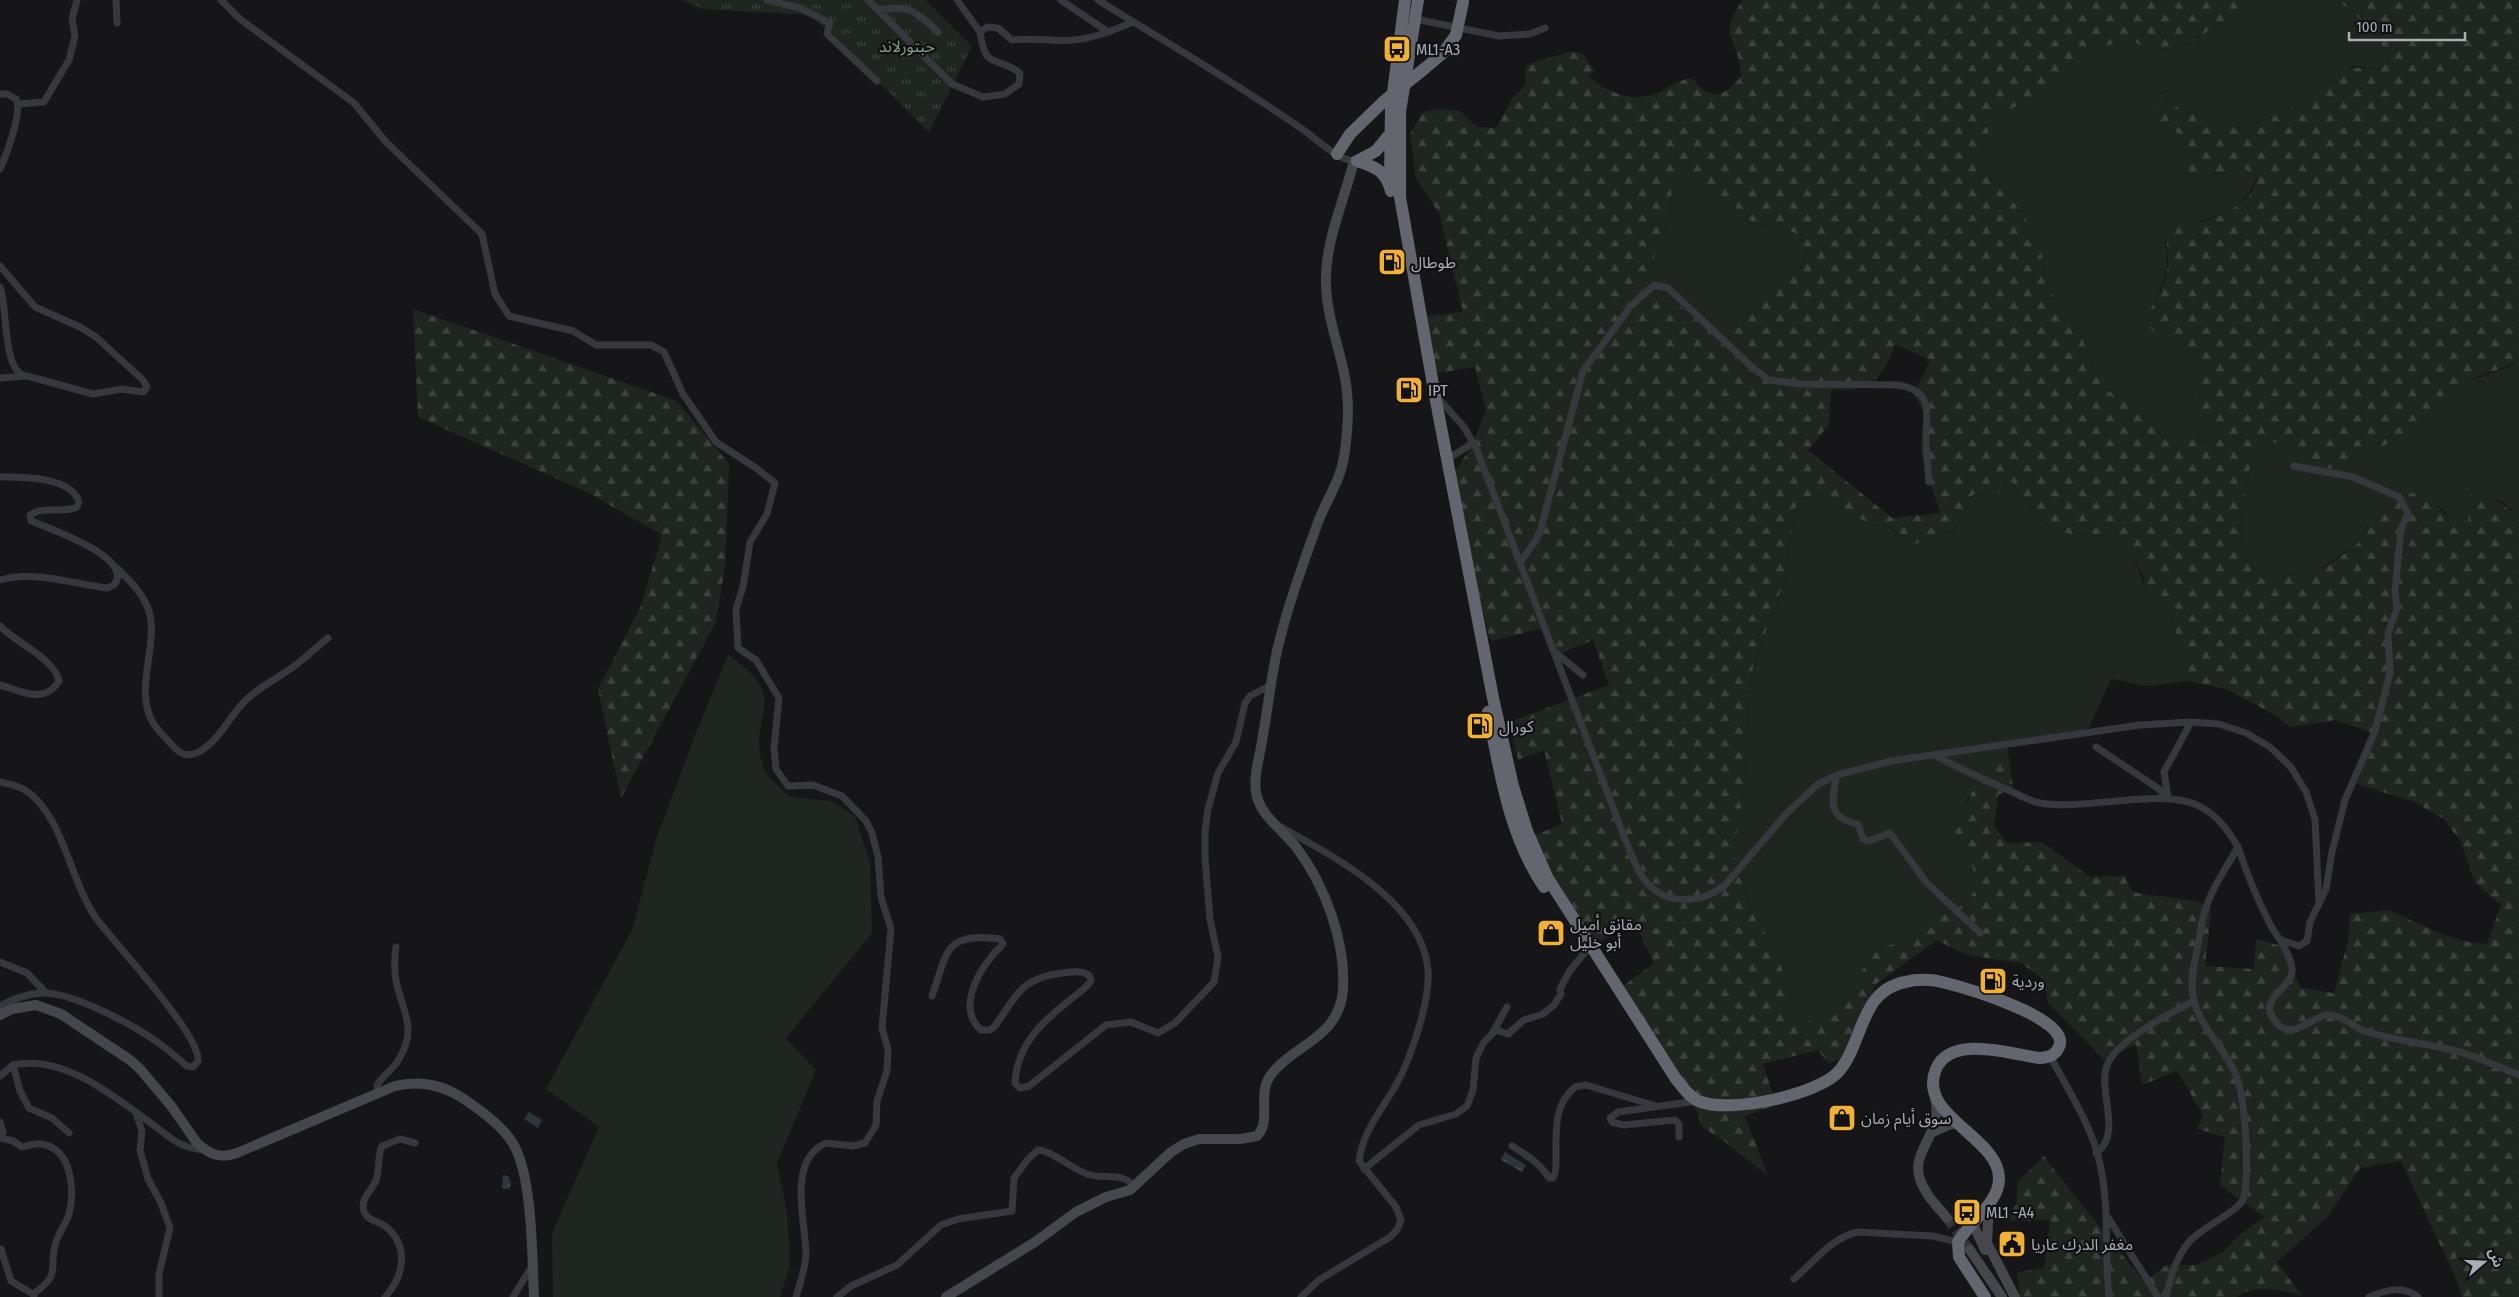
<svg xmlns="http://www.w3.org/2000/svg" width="2519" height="1297" font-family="'Fira Sans Condensed','Noto Sans Arabic',sans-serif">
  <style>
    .grass { fill: #1e261f }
    .forest { fill: url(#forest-firs); fill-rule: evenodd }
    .park { fill: url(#park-tufts) }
    .water { fill: url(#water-ripples) }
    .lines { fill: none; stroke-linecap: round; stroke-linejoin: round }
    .secondary-tunnel { stroke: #333438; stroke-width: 10; stroke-dasharray: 10 5; stroke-linecap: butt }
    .street { stroke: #37383d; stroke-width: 7 }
    .secondary { stroke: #45474d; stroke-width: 10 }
    .highway { stroke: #63666e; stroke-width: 12 }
    .highway-bridge { stroke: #63666e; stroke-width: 12 }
    .labels { text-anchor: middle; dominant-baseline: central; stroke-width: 4.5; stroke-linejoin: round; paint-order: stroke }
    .park-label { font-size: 16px; fill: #7fa381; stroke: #111113 }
    .poi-label { font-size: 16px; fill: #a8adb8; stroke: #111113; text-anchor: start }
  </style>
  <defs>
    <pattern id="forest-firs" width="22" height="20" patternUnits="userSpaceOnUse" patternTransform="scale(1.25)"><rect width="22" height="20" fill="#1e261f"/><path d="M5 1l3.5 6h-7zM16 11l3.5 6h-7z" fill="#3c433d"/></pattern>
    <pattern id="park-tufts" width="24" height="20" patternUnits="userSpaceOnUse" patternTransform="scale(1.25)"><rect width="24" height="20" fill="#1e261f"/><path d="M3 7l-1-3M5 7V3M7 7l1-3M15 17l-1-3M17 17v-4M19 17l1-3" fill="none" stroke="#3c433d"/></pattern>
    <pattern id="water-ripples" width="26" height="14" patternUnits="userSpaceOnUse" patternTransform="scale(1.25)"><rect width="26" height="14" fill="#2c353c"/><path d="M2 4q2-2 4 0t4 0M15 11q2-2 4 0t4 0" fill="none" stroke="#485056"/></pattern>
  </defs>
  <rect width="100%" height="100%" fill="#161618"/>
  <!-- grass -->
  <path class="grass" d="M2245,0h93l39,34 12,26 -8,9 -28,-3 -25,15 -5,14 -68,29 -16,3 -42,-11 -17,-7 -12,-8 -12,-11 1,29 25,17 4,34 27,5 30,-7 14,7c-11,39 -42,38 -73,54 -6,3 -13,9 -19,13 5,31 -1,41 -15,67 7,10 15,23 25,31 4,3 9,4 12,8 17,25 6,56 26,81l-5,12 -30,-4 -36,-30 -28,-12 -13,-11 -8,-15 -11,-32 -35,-50 -5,-31 -20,-40 -7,-12 -32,-32 -5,-17 13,-30 10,-12 46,-20 51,-45 33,-8 14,7 13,2 15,-1 16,-5 39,-25z
    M1679,177h8l39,24 26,21 44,11 11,18 -5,16 -47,31 -29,46 -79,-65 25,-75 -1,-16z
    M2519,359v158l-16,-15 -31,-15 -4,34 -17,-2 -12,-13 -72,20 -6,15 -44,30 -53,9c-42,-36 -15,-80 -13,-126l15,-12h16l26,22 53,-7 82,-46 26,-30 40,-14z
    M2012,482c14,20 28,46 54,51 18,4 36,-2 52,9 26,19 19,38 34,58 6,7 15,9 20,17l16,64 -42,5 -35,-7 -24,53 -80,11 -32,28 -1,17 -9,15 4,49 6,18 2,19 -12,15 -17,8 -16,2 -18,18 -14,10 -19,6 -14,12 -8,16 -23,29 -14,11 -17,6 -16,-12 3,-17 -22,-54 -11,-13 -7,-14 -16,-47 -1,-21 10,-63 3,-72 5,-43 32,-86 1,-19 11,-60 24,-8 12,11 39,21 17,2 17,12c15,-1 38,2 49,-11 8,-10 11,-24 20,-34l8,1z
    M728,655c68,45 16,61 36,114 4,10 18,20 26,28l42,4 23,15 15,48 2,69 -86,105 30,32 -39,93 10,49 3,52 -10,33h-227l-1,-64 47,-106 -53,-38 86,-159 24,-90 39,-105z"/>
  <!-- forest -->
  <path class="forest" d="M1743,0h502l-17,18 -39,25 -16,5 -15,1 -14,-2 -13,-7 -33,8 -51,45 -46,20 -10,12 -12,30 4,17 32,32 15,23 12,29 5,31 35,50 11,32 8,15 13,11 28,12 36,30 29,4 6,-12 -17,-26 1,-30 -10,-26 -34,-16 -9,-10c7,-16 21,-32 23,-50 3,-17 -4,-24 3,-42 23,-1 71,-18 83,-39 2,-4 3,-10 4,-15l-14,-7 -45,9 -13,-7 -3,-34 -25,-16 -3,-15 2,-15 12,11 12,8 17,7 42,11 16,-3 68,-29c12,-34 28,-27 58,-26l8,-9 -12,-26 -39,-34h181v359c-16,13 -40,13 -51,24 -10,8 -16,21 -25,29 -15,12 -104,60 -120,57 -17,-2 -29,-16 -41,-27l-16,1 -15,11c-2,46 -29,90 13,126l53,-9 15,-8 29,-22 20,-41 12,-7 16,-1 16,4 26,23 17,2 3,-34 17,6 31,24v780h-57l-4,-14 -57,-122 -41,7 -32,48 -51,46 24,33c-21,-5 -46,-12 -65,2h-216l-3,-25 27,-3 6,-49 -46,1 12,-16 2,-23 27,-27 2,6 97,121 23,-17h29l27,-13 15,-16 26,-19 -44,-32 5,-48 -28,-8 6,-14 -26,-44 -35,14 -6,-41 -32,16 -56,-57 -5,-24 -22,-16 -48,-7 -15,-5 -21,-11 -62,45 -29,72 -18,6 -10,-13 -55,14 13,41 -31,11 23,60 -44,-35 -22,-14 -5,-16 -79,-121 36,-27 -19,-40 -42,22 -65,-107 34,-14 -18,-74 -26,10 -9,-38 100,-37 -16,-45 -37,15 -16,-26 -50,12 -38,-165 19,-29 15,-37 -11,-43 -43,7 -10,-57 41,-5 -24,-99 -23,-34 -6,-45 13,-22 15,-3 22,2 17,16 19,1 17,-31 10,-9 3,-6 -1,-13 3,-5 41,-12 13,1 13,18 -6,5c16,17 49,28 71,16 13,-7 16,-11 31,-14 6,4 10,11 16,14 14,8 27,-7 34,-16 -1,-37 -26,-39 2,-76zM1679,177h8l39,24 26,21 44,11 11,19 -5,15 -47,31 -29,46 -79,-65 25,-76 -1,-15zM1895,344l35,16 -16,34 10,19 -3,39 19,61 -48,5 -84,-68 21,-25 2,-36c38,5 52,-10 64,-45zM2012,482c15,20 28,46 54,51 18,4 37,-2 52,9 12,9 22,23 26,37 1,5 1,11 3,15 6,10 19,14 25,23l16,64 38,8 49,26 15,12 45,-7 38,13 -16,51 57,18 30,17 17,23 14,41 26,22 -14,39 -19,-2 -29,-9 -50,-23 -39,4 -2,27 -14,52 -33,-5 -20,-42 -25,-7 -2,30 -49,-3 6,-55 -2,-6c-21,-7 -52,-8 -76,-13l-9,-16 -34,1 -48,-35 -35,1 -13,-17 4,-31 15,-7 -6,-45 -32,28 -1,17 -17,34 -3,17c18,17 20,26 22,50l-11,15 -17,8 -16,2 -18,18 -14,10 -19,6 -14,12 -8,16 -23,29 -14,11 -17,6 -16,-12 3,-17 -22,-54 -11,-13 -7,-14 -16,-47 -1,-21 10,-63 3,-72 5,-43 32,-87 1,-18 11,-60 24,-8 12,11 39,21 18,2 23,17c16,-4 37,-6 46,-22 6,-10 8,-19 15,-28l17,1 8,-3 4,-7z
    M413,309l264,92 52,63 -4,102 -9,56 -95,176 -23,-109 43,-83 21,-71 -73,-42 -171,-76z"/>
  <!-- park -->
  <path class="park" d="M680,0h245l47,46 -43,86 -118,-117 -107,-6z"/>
  <!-- water -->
  <path class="water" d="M529,1112l13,8 -4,8 -14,-9z
    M1505,1152l21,13 -4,7 -21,-12z
    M503,1175l5,1 3,7 -1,6h-8z"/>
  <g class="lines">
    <!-- secondary-tunnel -->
    <path class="secondary-tunnel" d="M1947,1218l23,32"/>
    <!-- street -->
    <path class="street" d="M116,0l1,23
      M221,0l19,19 114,84 32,39 96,92 13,60 14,22 64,15 23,14h55l13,7 19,42 33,48 40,26 19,15 -8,31 -17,28 -7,45 -7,22 2,39 18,12 23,38 -5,50 2,21 12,17 25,-1 29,11 24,25 6,12 6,24 3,40 10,32 -9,99 6,21 -1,22 -10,30 -1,24 -11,18 -12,3 -27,-3c-39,17 -21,77 -20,109 0,15 -6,31 -10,45
      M767,0l33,8 30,15 -3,11 50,47
      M868,0l84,84 31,13 22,-3 14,-10 1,-11c-25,-19 -34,-1 -40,-41l7,-5 11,1 14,12c21,-3 41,2 62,0 21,-2 40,-10 59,-18
      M957,0l23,32
      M1061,0l47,32
      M1098,0c69,43 140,84 207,131 14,10 34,31 52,30
      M878,10c31,-6 39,2 60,22
      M1415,19l84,17 31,-2 15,-6
      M0,94h7l9,5c7,12 -10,57 -16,70
      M18,104l26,-2 25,-42 6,-24 -3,-17 5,-19
      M0,266l35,41 45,20 16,10 47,43 4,7 -4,5 -21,-3 -29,5 -66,-18 -27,2
      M0,287c8,20 2,83 25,89
      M1438,398l26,29 13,23 145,381c6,15 12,33 21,47 20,28 57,27 82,7l61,-71 32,-30 19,-9 54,-14 249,-36 51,-3 28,2 27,9 24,14 21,20 15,25 9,27 4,85
      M1449,458l24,-15
      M0,477c21,0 71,-1 79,25l-2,5c-15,7 -33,-2 -47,8l1,6c17,7 105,37 83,64l-7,3c-33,-4 -74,-18 -107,-8
      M1521,561l15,-21 5,-12 42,-157 47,-64 24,-22 14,3 85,80 16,12 32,4 96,1c35,5 30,24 29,53 0,14 2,29 3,44
      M118,569c14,14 27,26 32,46 7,35 -16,74 3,108 5,8 13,15 20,23 7,8 15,12 26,6 22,-13 30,-36 48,-53 14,-13 31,-21 46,-32 13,-9 23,-20 35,-29
      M0,626c16,17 55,33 59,55 -15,24 -37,10 -59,4
      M1556,653l27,22
      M2096,747l63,42 9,10
      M1935,755c24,14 48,24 73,35 10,4 21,11 32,13 45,8 123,-16 159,3 18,9 29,24 39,41 -12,21 -28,44 -34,67 -4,14 -5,28 -8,41 -3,15 -6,31 -2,46 7,27 30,47 41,72 11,22 14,99 9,124 -3,14 -43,30 -55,45 -14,17 -18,34 -23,55
      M1837,775c-5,24 -11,43 21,49l5,15 6,2 21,-8 36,49 54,51
      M0,782c8,2 18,3 25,8 38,24 45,91 71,128 19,26 105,117 102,143l-5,6 -6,-1c-9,-7 -17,-15 -27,-22 -24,-18 -86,-51 -116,-51 -16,0 -30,6 -44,13
      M2168,797l-4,-25 27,-50
      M1281,827c53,30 141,74 147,143 2,29 -13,73 -24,99 -14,33 -40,55 -45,92l37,46 5,13 -4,10 -7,7 -71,43 -18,17
      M2238,847c9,27 19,52 32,77 7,13 20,28 22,44 3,20 -35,29 -18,52 17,24 37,-4 54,-5 14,0 23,10 34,15 34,12 70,13 104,24 18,6 36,14 53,21
      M2281,940l18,6 8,-5 3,-19 16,-33 6,-37 13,-52 30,-69 15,-58 -2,-40 9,-24 -2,-18 3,-32 3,-29 7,-17 -9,-16 -46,-20 -59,-11
      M0,962l27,11 19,20
      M932,996c16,-45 12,-64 68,-57l3,5c-3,5 -8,7 -11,12 -16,19 -34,54 -11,74h9l5,-4c22,-31 26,-48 67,-53 10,-1 18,-3 27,2l2,6 -6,7c-32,25 -68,50 -70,95l5,5 9,-2 77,-61 25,-3 27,11 17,-10 39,-41 4,-25 -8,-38 -5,-61v-26l3,-23 10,-36 18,-31 9,-39 5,-7 21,-11
      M1493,1032l14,-25
      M2050,1056c18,34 42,70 50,108 10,44 4,89 9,133
      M13,1065c49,-11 98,29 135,56 20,14 31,28 57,29
      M0,1076l13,-11 7,26 9,17 23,10 17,15
      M378,1092l-1,-7c6,-10 17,-16 22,-26 17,-28 6,-44 -1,-70 -4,-14 -4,-28 -2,-42
      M136,1113l6,18 -2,19 8,29 13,24 9,25 -11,46v23
      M0,1122l3,10 -3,5
      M1679,1137v-13l-4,-4 -52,5 -11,-3 -2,-4 8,-6 79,-11
      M0,1138l13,3 9,6c7,-1 12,-4 19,-3 31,4 34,46 28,70 -3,10 -10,18 -13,28 -9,28 8,30 -23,52l1,3
      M1512,1146c14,9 28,17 37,32h4c4,-6 3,-15 3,-23 0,-25 -2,-51 19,-68l11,-2 70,21
      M2096,1153c29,-20 -2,-66 13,-92 14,-24 60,-47 85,-60
      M1364,1169l55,-44 37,-11 11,-8 6,-16 3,-32 8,-16 12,-12 12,4 16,-14 19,-6 11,-9 7,-11 -1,-5 9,-17 17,-21
      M2107,1216l51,81
      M1,1249l10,32 22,13
      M1794,1279c21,-18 36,-40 63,-47l75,4 26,6
      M385,1297c19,-21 25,-51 0,-71 -7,-5 -18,-5 -21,-15 -4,-13 8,-20 12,-31 4,-11 1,-23 6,-34l18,-7 15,4
      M513,1297l19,-31
      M837,1297l14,-11 46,-21 44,-40 17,-6 54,-8 2,-33 14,-19 10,-9c13,0 34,19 49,24 19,6 32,-3 48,12
      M2369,1297c17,-7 33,-12 49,0"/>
    <!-- secondary -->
    <path class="secondary" d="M0,1015l12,-6 24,-4 25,9 69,46 10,9 32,38 25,36c13,12 24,16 40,10l158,-67c27,-6 49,-1 72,15 16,11 35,25 45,41 21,32 20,116 22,155
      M1935,1098c10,40 -33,54 -10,92 5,10 15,19 22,28
      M1933,1132l16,-7 8,-2
      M1989,1203l-2,40 28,54
      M1972,1222l13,28
      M1970,1250l32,47
      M946,1297l89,-55 41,-30 30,-15 24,-7 41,-38 13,-8 15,-5h41l17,-3c15,-16 0,-41 13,-60 23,-32 69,-37 73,-86 3,-48 -18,-105 -47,-143 -13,-17 -37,-32 -40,-55 -3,-18 5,-39 7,-57 5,-28 8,-56 14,-84 10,-43 25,-84 40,-126 8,-23 23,-43 27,-68 4,-26 6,-54 1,-79 -6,-32 -18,-61 -19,-93 -2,-41 18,-84 28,-124"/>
    <!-- highway -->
    <path class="highway" d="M1418,0l-18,112v85l35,199 58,302 20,88 14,45 20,46 129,202c7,8 14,20 25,23 30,11 119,-7 139,-32 24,-30 20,-79 65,-88 11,-3 26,-3 37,0 20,5 135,37 116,67 -4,7 -12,9 -19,9 -28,-4 -88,-24 -103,11 -20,47 64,68 63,110 0,24 -30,43 -41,63l1,15 26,40
      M1424,69l19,-16 13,-18
      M1337,154l13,-20 33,-32
      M1357,161c19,6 29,10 34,30
      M1357,161l19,-10 13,-16
      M1390,176l1,-68 14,-108
      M1488,712c12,61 21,123 56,175"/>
    <!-- highway-bridge -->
    <path class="highway-bridge" d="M1456,35l7,-33
      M1383,102l41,-33"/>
  </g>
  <!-- icons -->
  <defs>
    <symbol id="bus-square" viewBox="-11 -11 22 22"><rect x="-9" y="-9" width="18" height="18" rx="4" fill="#f2b134" stroke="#111113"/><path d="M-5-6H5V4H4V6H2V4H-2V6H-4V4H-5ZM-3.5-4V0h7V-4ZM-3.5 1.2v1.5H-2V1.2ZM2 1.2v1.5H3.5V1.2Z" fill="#111"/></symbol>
    <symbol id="fuel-square" viewBox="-11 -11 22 22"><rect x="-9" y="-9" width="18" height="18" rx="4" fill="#f2b134" stroke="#111113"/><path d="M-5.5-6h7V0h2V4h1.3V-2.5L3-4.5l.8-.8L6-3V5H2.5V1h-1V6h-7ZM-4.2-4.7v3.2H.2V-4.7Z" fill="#111"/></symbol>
    <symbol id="shop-square" viewBox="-11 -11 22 22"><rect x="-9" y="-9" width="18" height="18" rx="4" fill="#f2b134" stroke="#111113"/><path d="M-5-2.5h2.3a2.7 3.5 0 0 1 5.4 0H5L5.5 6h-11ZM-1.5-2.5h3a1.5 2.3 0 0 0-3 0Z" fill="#111"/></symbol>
    <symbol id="civic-square" viewBox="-11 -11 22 22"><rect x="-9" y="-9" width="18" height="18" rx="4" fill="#f2b134" stroke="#111113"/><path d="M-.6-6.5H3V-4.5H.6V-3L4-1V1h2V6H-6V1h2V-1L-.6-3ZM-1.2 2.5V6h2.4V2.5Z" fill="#111"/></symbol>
  </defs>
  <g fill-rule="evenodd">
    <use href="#bus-square" x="1381" y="33" width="32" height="32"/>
    <use href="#fuel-square" x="1376" y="246" width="32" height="32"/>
    <use href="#fuel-square" x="1393" y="374" width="32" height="32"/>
    <use href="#fuel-square" x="1464" y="710" width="32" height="32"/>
    <use href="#shop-square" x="1535" y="917" width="32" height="32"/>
    <use href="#fuel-square" x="1977" y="965" width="32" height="32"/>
    <use href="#shop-square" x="1826" y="1102" width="32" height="32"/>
    <use href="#bus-square" x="1951" y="1196" width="32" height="32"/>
    <use href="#civic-square" x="1996" y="1228" width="32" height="32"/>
  </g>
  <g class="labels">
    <!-- park labels -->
    <g class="park-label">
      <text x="907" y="46">حبتورلاند</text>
    </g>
    <!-- poi labels -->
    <g class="poi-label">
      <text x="1416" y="49">ML1-A3</text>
      <text x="1411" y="262">طوطال</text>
      <text x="1428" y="390">IPT</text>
      <text x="1499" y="726">كورال</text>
      <text x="1570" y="924">مقانق أميل<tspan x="1570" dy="18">أبو خليل</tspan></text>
      <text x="2012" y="981">وردية</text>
      <text x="1861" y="1118">سوق أيام زمان</text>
      <text x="1986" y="1212">ML1 -A4</text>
      <text x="2031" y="1244">مغفر الدرك عاريا</text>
    </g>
  </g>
  <!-- north arrow -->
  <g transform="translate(2484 1262) rotate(71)" stroke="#111113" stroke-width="4" paint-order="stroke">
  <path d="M0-4L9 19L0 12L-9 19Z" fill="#a8adb8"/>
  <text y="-8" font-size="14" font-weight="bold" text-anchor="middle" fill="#a8adb8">ش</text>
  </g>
  <!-- scale -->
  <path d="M2349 32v8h116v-8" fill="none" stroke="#a8adb8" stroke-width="2.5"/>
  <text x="2356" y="32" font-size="15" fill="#a8adb8" stroke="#111113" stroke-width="4" paint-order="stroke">100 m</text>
</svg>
